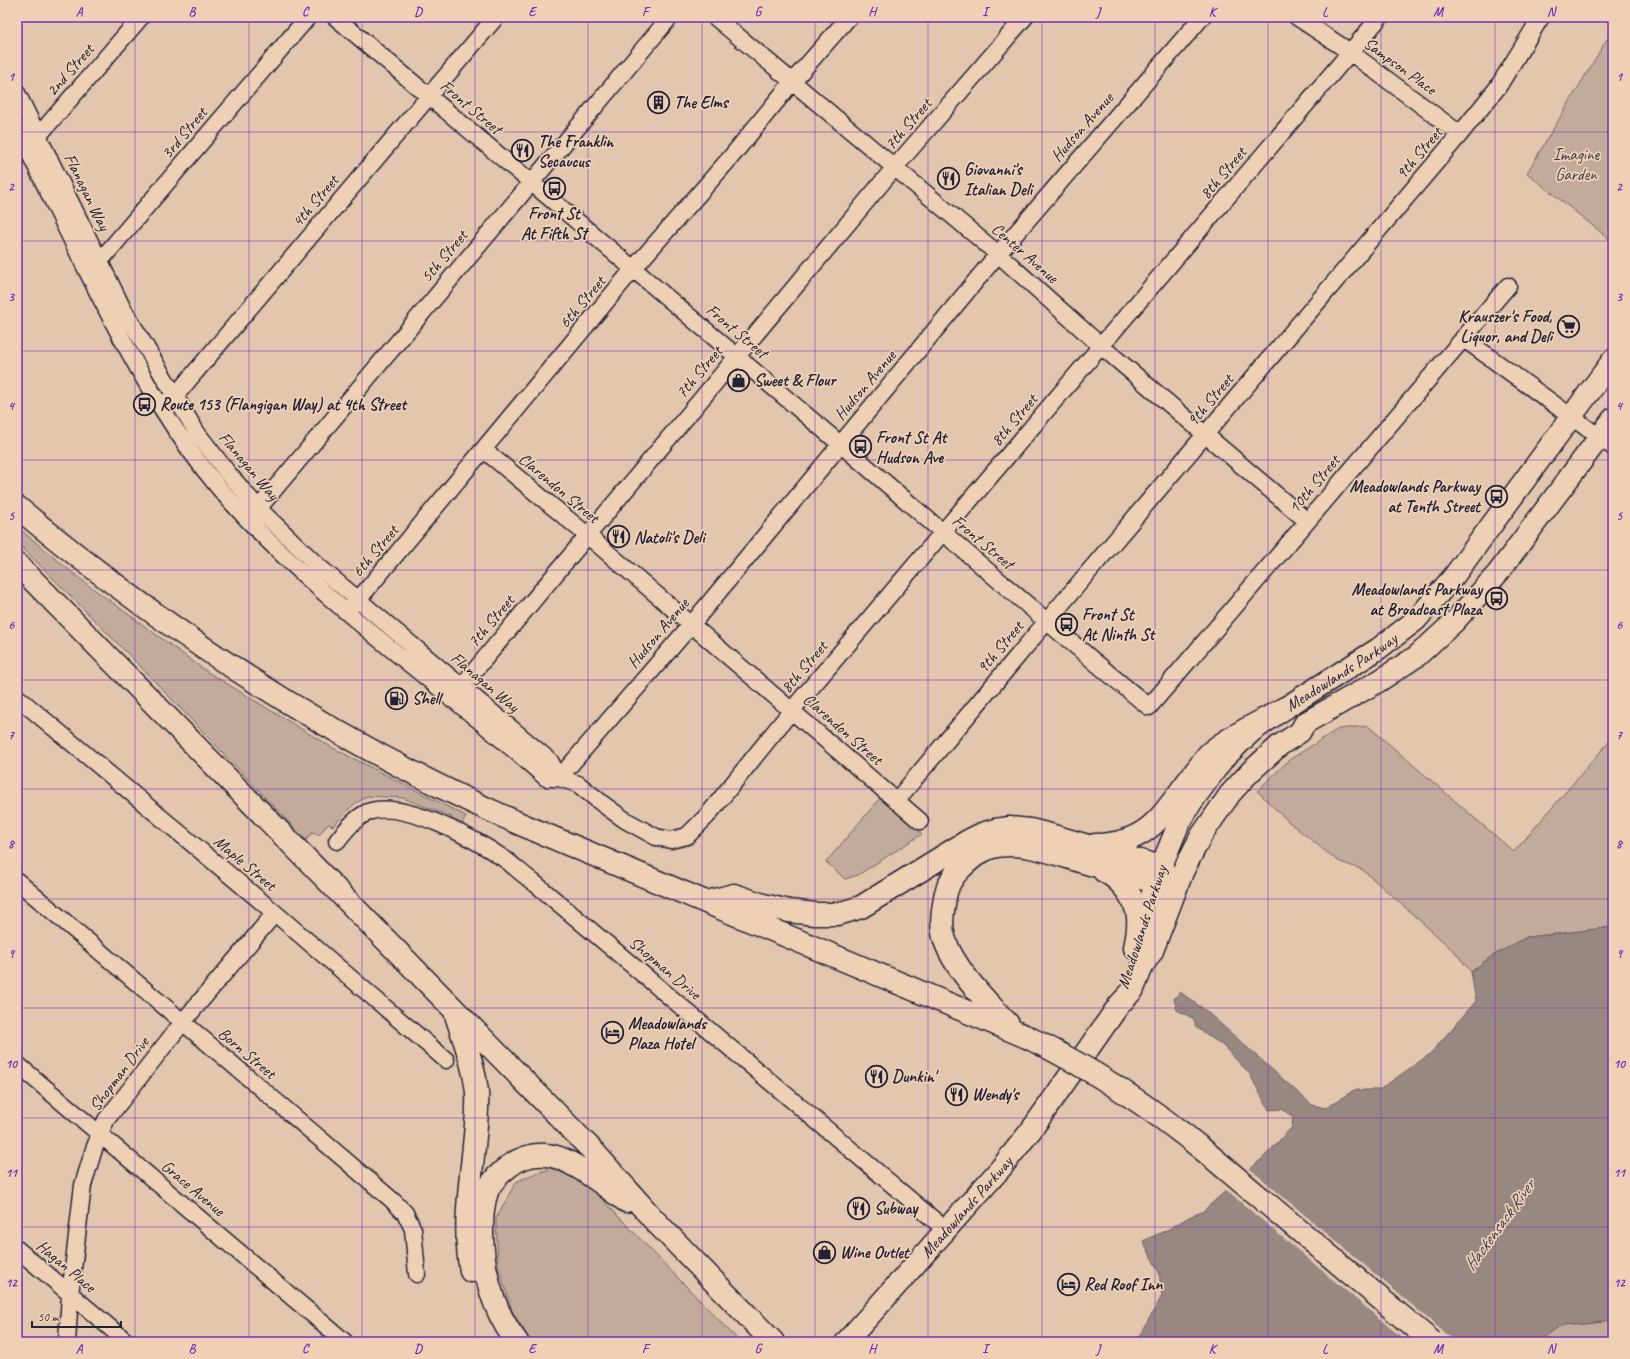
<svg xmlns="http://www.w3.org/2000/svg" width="1630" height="1359" font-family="Caveat,sans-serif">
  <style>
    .green { fill: #c2ab9b; stroke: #72666b }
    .water { fill: #998782; stroke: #695f66 }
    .pier { fill: #e2c6ae }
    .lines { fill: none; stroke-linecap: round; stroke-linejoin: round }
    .minor-casing { stroke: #22223b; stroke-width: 19 }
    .major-casing { stroke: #22223b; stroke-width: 24 }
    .highway-casing { stroke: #22223b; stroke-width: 25 }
    .minor { stroke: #eed1b5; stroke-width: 16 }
    .major { stroke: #eed1b5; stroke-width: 21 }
    .highway { stroke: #eed1b5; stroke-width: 22 }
    .highway-bridge-casing { stroke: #22223b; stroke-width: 25; stroke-linecap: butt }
    .highway-bridge { stroke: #eed1b5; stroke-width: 22 }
    .grid { fill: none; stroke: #7b2cbf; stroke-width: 1; stroke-opacity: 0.55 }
    .labels { text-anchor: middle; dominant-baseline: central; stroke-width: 3.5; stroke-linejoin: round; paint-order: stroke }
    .street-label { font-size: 17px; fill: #22223b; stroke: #eed1b5 }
    .poi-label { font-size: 17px; font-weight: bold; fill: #22223b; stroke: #eed1b5; text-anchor: start }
    .park-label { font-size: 17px; fill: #423d4e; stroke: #eed1b5 }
    .water-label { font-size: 18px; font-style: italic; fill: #464050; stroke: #eed1b5 }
    .neatline { fill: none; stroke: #7b2cbf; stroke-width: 1.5 }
    .grid-label { font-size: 13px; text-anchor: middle; font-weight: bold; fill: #7b2cbf }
  </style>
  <rect width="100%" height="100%" fill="#e2c6ae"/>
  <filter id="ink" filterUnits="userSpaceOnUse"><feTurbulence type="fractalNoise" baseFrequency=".025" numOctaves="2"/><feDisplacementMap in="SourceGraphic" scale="8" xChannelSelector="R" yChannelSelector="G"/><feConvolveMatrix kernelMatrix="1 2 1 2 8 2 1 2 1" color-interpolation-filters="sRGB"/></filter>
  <g filter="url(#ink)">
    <!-- green -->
    <path class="green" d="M1607,39l6,4v199l-86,-69z
      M17,527l63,52 126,92 125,76 135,69 -4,9 -11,-5 1,-3 -49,-19 -36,-2 -14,9 -20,21 -5,-2 -9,11 -6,-3 -7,8 -166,-174 -123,-124z
      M1368,726l146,126 99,-115v190l-57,7 -29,3 -38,21 -18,14 -16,-20 -92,-82 -25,-9 -48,-38 -33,-32 32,-31 49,-31z
      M881,797l41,37 -64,41 -13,4 -19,-17z
      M553,1168l37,19 150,155h-209l-19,-31 -14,-46 -2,-47 20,-36 20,-9z
      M1613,1320v22h-74l23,-17z"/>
    <!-- water -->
    <path class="water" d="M1613,927v393l-51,5 -23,17h-403l26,-46 -3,-24 -16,-31 26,-12 20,-12 13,-5 63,-56 27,-29 1,-10 -11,-8 -13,1 -20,-37 -27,-28 -26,-18 -2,-8 -17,-9 -3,-11 6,-7 25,18 107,95 14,3 28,-18h25l51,-36 46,-53 -5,-29 18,-14 38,-21 29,-3z"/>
    <!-- pier -->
    <path class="pier" d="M1249,1168l207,174h-49l-182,-153z"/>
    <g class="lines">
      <defs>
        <path id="minor" d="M335,17c168,142 337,283 504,426 103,88 205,178 310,264l359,-421
          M715,17l283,237 103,92 206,175
          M1297,17l53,35 110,82
          M17,93l105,214 75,126 30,39 31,36 61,59 231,194 9,17
          M17,128c32,64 62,129 95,192 31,59 64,117 108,169 95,111 218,191 326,289h13l19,6 26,21 21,15 31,17 15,3 16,-4 20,-20 85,-106 588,-693
          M30,140l9,-5 102,-118
          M92,267l8,-6 208,-244
          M1463,338l150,109
          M167,401l8,-5 321,-379
          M484,450l103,85 333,286
          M252,516l418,-499
          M351,607l13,-14 270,-325 97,-111 62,-76 56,-64
          M17,697l258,216 171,147
          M451,699l444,-532 130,-150
          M559,778l132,-153 307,-371 204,-237
          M896,801l151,-180 413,-487 38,-47 43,-70
          M337,841c9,-11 18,-23 31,-29 35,-13 109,28 138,48 10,8 20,17 31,25l409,345
          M17,881l375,319 13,13 8,16 4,45
          M17,1064l328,278
          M17,1249l110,93
          M67,1342l3,-47 13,-110 11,-36 12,-29 76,-97 93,-110"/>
        <g id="major">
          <path id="s1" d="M1139,935l22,-68 16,-39 14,-25 32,-44 28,-27 34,-24 93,-59 38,-29 38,-44 159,-216"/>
          <path id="s2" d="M846,1342l155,-174 31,-39 87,-124 14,-15 10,-25 9,-13 31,-81 18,-35 29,-42 20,-22 30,-27 20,-13 5,-9 74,-42 38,-25 37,-34 44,-49 115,-154"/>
        </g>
        <path id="highway" d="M17,507c155,129 324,239 508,319l502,211
          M17,564l576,587 61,69 119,122
          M1095,845c58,-1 69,-35 101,-74 5,-6 9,-14 15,-19 22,-18 50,-30 74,-44
          M1104,871c16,8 32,27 34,46 1,10 -1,21 -3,31
          M707,902l27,-7 29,10 26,6 26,3h23l23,-7 107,-66 14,-7 13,-4 15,-2 20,2 20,5 111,32 7,12 -12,3c-25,-7 -49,-13 -73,-20 -27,-8 -58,-21 -86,-16 -15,2 -27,13 -37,23 -10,9 -15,23 -16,35 -2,11 -3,23 0,33 8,30 43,65 64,87
          M456,1015c8,25 18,50 21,77 1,18 -1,36 -3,54 -4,42 -11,83 -3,125
          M517,1342c-24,-31 -34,-69 -35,-108 0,-15 0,-30 6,-45 5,-9 12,-16 20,-22 10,-8 24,-13 37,-12 23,0 61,32 81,46"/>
      </defs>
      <!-- minor casing -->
      <use href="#minor" class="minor-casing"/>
      <!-- major casing -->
      <use href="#major" class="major-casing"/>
      <!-- highway casing -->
      <use href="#highway" class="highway-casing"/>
      <!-- minor -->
      <use href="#minor" class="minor"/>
      <!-- major -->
      <use href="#major" class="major"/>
      <!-- highway -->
      <use href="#highway" class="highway"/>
      <defs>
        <path id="highway-bridge" d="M1027,1037c64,31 124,70 180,116l225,189"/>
      </defs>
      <!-- highway-bridge casing -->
      <use href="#highway-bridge" class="highway-bridge-casing"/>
      <!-- highway-bridge -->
      <use href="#highway-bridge" class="highway-bridge"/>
    </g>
  </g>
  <!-- grid -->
  <path class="grid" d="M135,17v1325M249,17v1325M362,17v1325M475,17v1325M588,17v1325M702,17v1325M815,17v1325M928,17v1325M1042,17v1325M1155,17v1325M1268,17v1325M1381,17v1325M1495,17v1325M17,132h1596M17,241h1596M17,351h1596M17,460h1596M17,570h1596M17,680h1596M17,789h1596M17,899h1596M17,1008h1596M17,1118h1596M17,1227h1596"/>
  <!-- icons -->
  <defs>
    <symbol id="building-ring" viewBox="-11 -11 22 22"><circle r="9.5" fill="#eed1b5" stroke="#22223b" stroke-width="1.5"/><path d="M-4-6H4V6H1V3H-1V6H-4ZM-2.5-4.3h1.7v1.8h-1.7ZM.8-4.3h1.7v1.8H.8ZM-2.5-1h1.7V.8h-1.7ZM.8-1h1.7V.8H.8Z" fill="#22223b"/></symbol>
    <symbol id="restaurant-ring" viewBox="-11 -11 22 22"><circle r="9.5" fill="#eed1b5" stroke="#22223b" stroke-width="1.5"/><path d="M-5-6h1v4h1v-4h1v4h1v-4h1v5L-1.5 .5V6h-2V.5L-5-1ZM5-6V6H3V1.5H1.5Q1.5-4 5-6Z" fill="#22223b"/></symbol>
    <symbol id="bus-ring" viewBox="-11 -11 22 22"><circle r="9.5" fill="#eed1b5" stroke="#22223b" stroke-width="1.5"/><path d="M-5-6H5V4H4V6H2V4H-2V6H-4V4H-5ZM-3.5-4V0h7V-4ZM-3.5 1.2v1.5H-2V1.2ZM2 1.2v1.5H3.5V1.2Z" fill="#22223b"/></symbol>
    <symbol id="supermarket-ring" viewBox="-11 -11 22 22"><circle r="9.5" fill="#eed1b5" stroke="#22223b" stroke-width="1.5"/><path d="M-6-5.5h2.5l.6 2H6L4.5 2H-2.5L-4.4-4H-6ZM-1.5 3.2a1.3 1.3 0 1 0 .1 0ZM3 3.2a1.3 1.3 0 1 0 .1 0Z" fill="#22223b"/></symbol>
    <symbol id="shop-ring" viewBox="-11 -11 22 22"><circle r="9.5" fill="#eed1b5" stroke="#22223b" stroke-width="1.5"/><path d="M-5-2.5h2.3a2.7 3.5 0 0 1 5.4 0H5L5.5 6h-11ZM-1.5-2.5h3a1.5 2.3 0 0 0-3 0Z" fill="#22223b"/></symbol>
    <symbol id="fuel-ring" viewBox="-11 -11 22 22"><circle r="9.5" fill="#eed1b5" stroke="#22223b" stroke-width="1.5"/><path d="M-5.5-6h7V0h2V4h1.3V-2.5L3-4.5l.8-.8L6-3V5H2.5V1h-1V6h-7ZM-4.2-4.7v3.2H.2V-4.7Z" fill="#22223b"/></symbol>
    <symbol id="hotel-ring" viewBox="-11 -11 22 22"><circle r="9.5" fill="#eed1b5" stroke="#22223b" stroke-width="1.5"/><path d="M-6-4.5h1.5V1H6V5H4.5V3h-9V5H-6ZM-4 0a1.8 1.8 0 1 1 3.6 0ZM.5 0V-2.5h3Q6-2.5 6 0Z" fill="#22223b"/></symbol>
  </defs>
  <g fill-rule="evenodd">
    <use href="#building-ring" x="646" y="90" width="25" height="25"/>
    <use href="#restaurant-ring" x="510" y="138" width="25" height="25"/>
    <use href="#restaurant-ring" x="936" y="166" width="25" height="25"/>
    <use href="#bus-ring" x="542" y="176" width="25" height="25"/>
    <use href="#supermarket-ring" x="1556" y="314" width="25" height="25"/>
    <use href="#shop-ring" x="726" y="368" width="25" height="25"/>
    <use href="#bus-ring" x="132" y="392" width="25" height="25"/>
    <use href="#bus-ring" x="848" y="434" width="25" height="25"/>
    <use href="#bus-ring" x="1484" y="484" width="25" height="25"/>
    <use href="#restaurant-ring" x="606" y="524" width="25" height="25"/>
    <use href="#bus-ring" x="1484" y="586" width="25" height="25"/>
    <use href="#bus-ring" x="1054" y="612" width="25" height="25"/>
    <use href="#fuel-ring" x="384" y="686" width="25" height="25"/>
    <use href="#hotel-ring" x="600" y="1020" width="25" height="25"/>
    <use href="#restaurant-ring" x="864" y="1064" width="25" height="25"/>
    <use href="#restaurant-ring" x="944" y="1082" width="25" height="25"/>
    <use href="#restaurant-ring" x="846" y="1196" width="25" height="25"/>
    <use href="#shop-ring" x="812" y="1240" width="25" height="25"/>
    <use href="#hotel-ring" x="1056" y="1272" width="25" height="25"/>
  </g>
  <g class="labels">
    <!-- street labels -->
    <g class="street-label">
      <text transform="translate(1400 66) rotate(36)">Sampson Place</text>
      <text transform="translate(70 70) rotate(-49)">2nd Street</text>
      <text transform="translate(471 107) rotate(40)">Front Street</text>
      <text transform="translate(908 124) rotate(-49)">7th Street</text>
      <text transform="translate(1082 127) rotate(-49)">Hudson Avenue</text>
      <text transform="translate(184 133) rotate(-50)">3rd Street</text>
      <text transform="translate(1419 153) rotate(-50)">9th Street</text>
      <text transform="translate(1223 173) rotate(-50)">8th Street</text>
      <text transform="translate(87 192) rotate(64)">Flanagan Way</text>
      <text transform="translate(315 201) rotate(-50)">4th Street</text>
      <text transform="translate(1025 253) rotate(41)">Center Avenue</text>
      <text transform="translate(444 256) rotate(-50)">5th Street</text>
      <text transform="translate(582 302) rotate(-50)">6th Street</text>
      <text transform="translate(737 331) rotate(40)">Front Street</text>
      <text transform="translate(699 372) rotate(-50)">7th Street</text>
      <text transform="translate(865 385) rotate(-50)">Hudson Avenue</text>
      <text transform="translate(1210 400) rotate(-50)">9th Street</text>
      <text transform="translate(1014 420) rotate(-50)">8th Street</text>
      <text transform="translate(249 466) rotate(50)">Flanagan Way</text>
      <text transform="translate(1314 484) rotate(-50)">10th Street</text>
      <text transform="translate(559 488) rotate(40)">Clarendon Street</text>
      <text transform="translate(983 542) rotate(40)">Front Street</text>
      <text transform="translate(375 551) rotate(-50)">6th Street</text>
      <text transform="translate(491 621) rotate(-50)">7th Street</text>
      <text transform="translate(658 633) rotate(-50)">Hudson Avenue</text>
      <text transform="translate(1000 647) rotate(-50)">9th Street</text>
      <text transform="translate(804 667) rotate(-50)">8th Street</text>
      <text stroke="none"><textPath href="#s1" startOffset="344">Meadowlands Parkway</textPath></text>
      <text transform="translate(485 682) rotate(40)">Flanagan Way</text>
      <text transform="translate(843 729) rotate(41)">Clarendon Street</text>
      <text transform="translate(245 863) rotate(40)">Maple Street</text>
      <text transform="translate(1142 927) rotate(-72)">Meadowlands Parkway</text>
      <text transform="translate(665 968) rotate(40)">Shopman Drive</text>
      <text transform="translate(247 1053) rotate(40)">Born Street</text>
      <text transform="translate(119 1074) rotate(-53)">Shopman Drive</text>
      <text transform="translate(193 1188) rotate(40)">Grace Avenue</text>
      <text stroke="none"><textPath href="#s2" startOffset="181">Meadowlands Parkway</textPath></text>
      <text transform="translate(66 1266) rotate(40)">Hagan Place</text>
    </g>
    <!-- poi labels -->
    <g class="poi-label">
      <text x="674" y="102">The Elms</text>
      <text x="538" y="141">The Franklin<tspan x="538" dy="20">Secaucus</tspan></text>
      <text x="964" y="169">Giovanni's<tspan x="964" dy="20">Italian Deli</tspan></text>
      <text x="554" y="213" text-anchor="middle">Front St<tspan x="554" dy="20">At Fifth St</tspan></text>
      <text x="1552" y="316" text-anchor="end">Krauszer's Food,<tspan x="1552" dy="20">Liquor, and Deli</tspan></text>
      <text x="754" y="380">Sweet &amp; Flour</text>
      <text x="160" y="404">Route 153 (Flangigan Way) at 4th Street</text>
      <text x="876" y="437">Front St At<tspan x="876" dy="20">Hudson Ave</tspan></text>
      <text x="1480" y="486" text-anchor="end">Meadowlands Parkway<tspan x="1480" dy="20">at Tenth Street</tspan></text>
      <text x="634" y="537">Natoli's Deli</text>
      <text x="1482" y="589" text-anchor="end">Meadowlands Parkway<tspan x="1482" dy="20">at Broadcast Plaza</tspan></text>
      <text x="1082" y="614">Front St<tspan x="1082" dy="20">At Ninth St</tspan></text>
      <text x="412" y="698">Shell</text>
      <text x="628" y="1023">Meadowlands<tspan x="628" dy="20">Plaza Hotel</tspan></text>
      <text x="892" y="1076">Dunkin'</text>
      <text x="972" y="1094">Wendy's</text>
      <text x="874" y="1208">Subway</text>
      <text x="840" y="1252">Wine Outlet</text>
      <text x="1084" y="1284">Red Roof Inn</text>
    </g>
    <!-- park labels -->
    <g class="park-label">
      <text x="1576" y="154">Imagine<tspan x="1576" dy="20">Garden</tspan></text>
    </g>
    <!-- water labels -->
    <g class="water-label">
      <text transform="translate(1499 1225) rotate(-54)">Hackensack River</text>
    </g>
  </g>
  <!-- margin -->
  <rect width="1630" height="1359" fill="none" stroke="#eed1b5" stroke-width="44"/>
  <!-- scale -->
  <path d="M32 1321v6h89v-6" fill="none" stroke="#22223b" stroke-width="2"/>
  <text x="38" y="1321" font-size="12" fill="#22223b" stroke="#eed1b5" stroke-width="3" paint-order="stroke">50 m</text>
  <rect x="22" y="22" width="1586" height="1315" class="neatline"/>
  <g class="grid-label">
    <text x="79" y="16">A</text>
    <text x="192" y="16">B</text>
    <text x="305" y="16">C</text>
    <text x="418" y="16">D</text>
    <text x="532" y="16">E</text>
    <text x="645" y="16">F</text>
    <text x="758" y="16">G</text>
    <text x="872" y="16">H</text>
    <text x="985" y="16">I</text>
    <text x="1098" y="16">J</text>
    <text x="1212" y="16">K</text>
    <text x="1325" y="16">L</text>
    <text x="1438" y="16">M</text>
    <text x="1551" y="16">N</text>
    <text x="11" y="81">1</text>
    <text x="1619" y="81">1</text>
    <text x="11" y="191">2</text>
    <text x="1619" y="191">2</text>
    <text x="11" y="301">3</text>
    <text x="1619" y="301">3</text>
    <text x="11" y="410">4</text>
    <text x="1619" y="410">4</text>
    <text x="11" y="520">5</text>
    <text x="1619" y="520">5</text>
    <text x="11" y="629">6</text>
    <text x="1619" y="629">6</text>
    <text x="11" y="739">7</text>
    <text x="1619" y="739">7</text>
    <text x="11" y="848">8</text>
    <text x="1619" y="848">8</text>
    <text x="11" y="958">9</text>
    <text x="1619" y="958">9</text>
    <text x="11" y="1068">10</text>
    <text x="1619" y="1068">10</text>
    <text x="11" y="1177">11</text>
    <text x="1619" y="1177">11</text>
    <text x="11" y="1287">12</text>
    <text x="1619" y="1287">12</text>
    <text x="79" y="1353">A</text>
    <text x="192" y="1353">B</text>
    <text x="305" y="1353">C</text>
    <text x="418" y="1353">D</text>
    <text x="532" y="1353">E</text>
    <text x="645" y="1353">F</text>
    <text x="758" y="1353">G</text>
    <text x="872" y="1353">H</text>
    <text x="985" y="1353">I</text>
    <text x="1098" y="1353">J</text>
    <text x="1212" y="1353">K</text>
    <text x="1325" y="1353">L</text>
    <text x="1438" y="1353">M</text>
    <text x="1551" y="1353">N</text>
  </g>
</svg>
